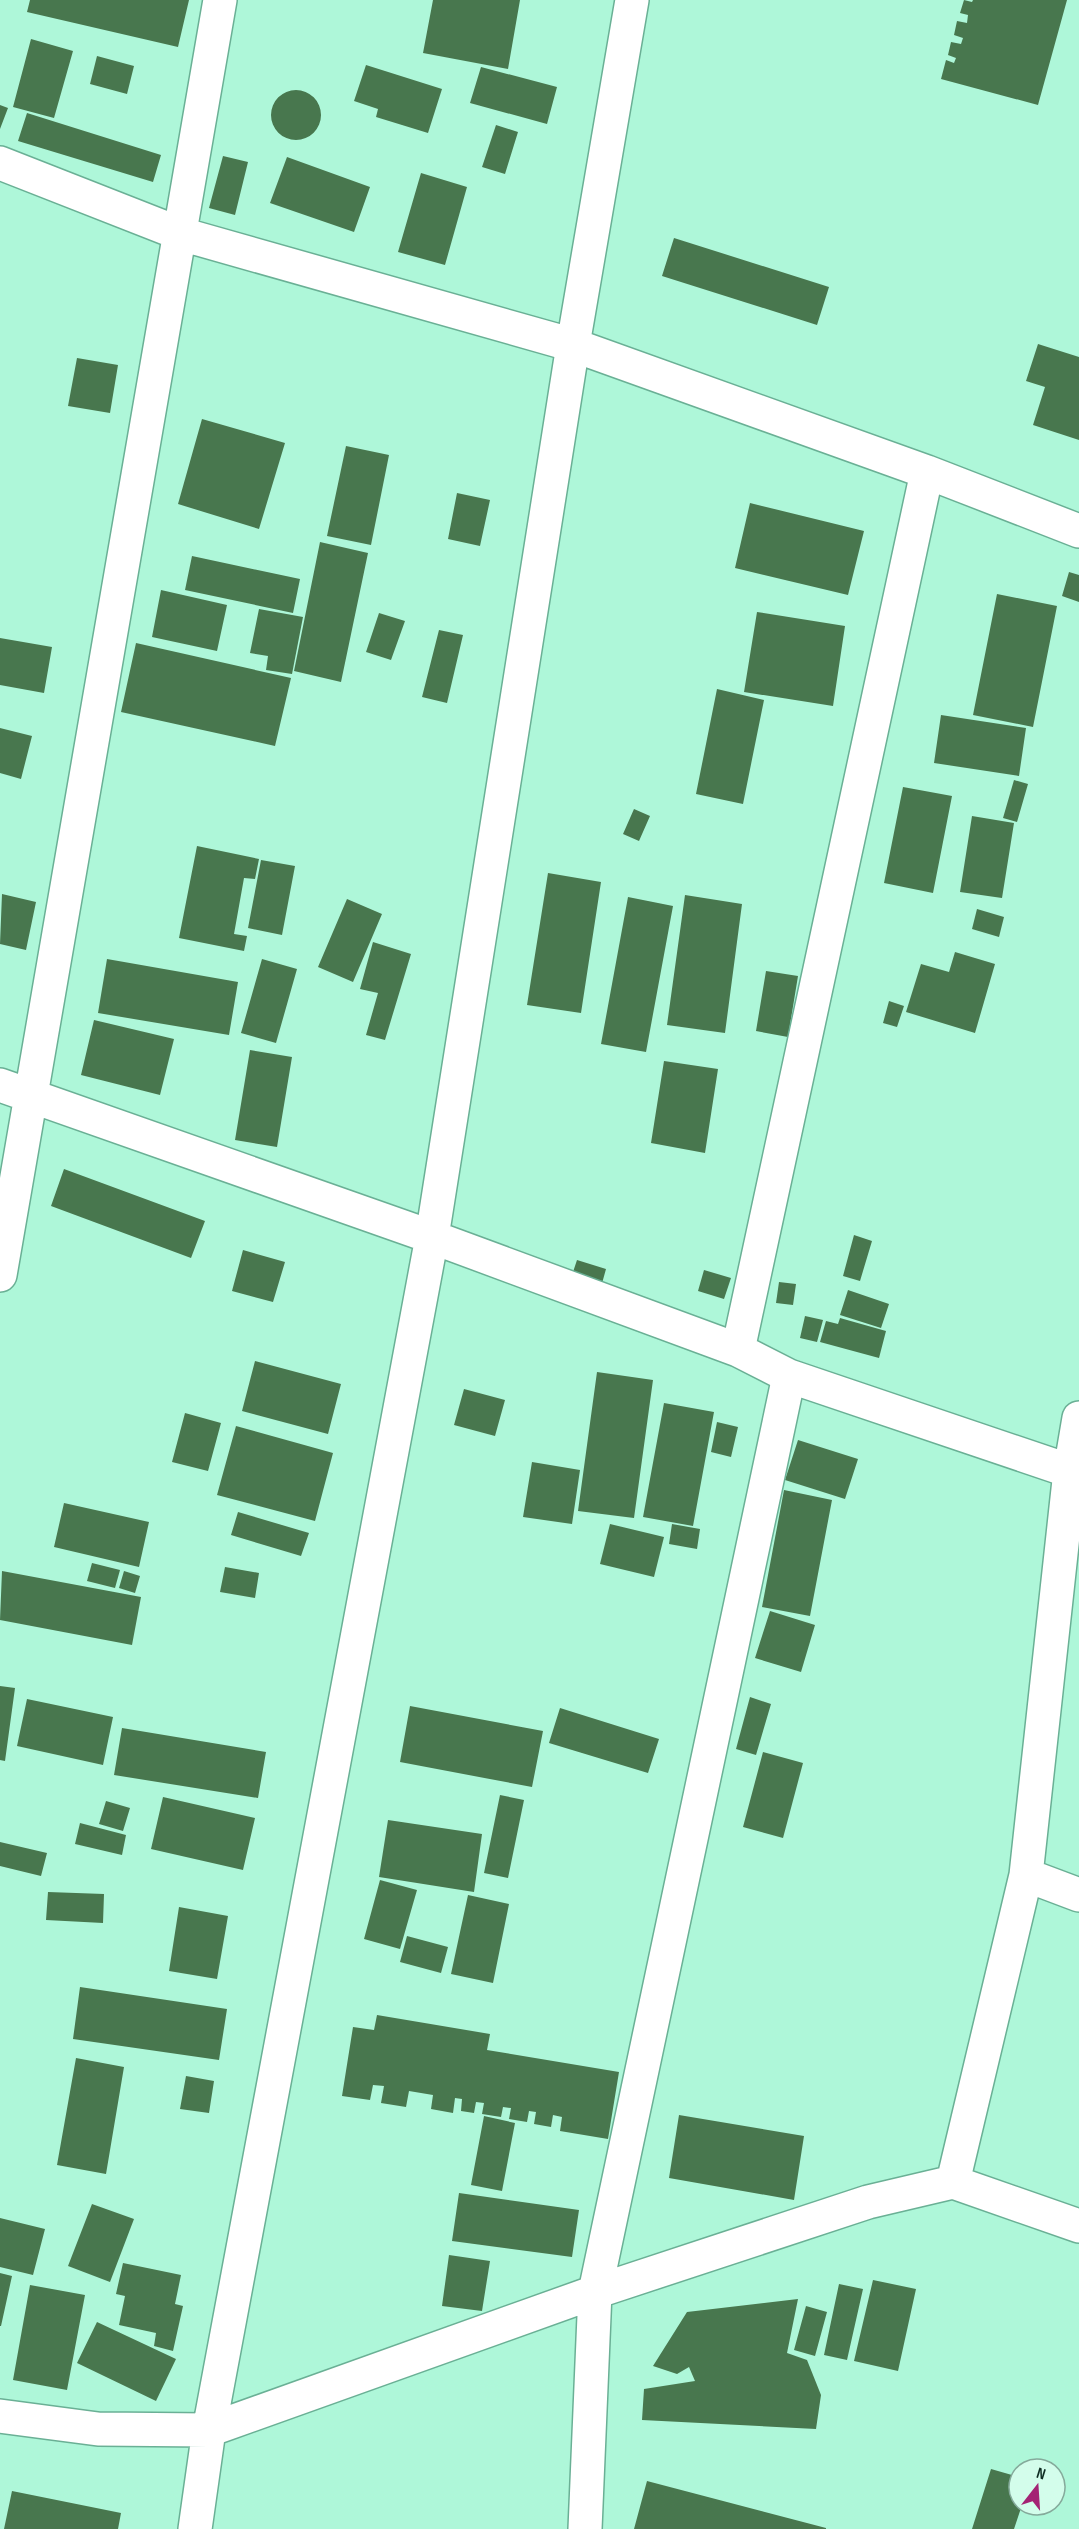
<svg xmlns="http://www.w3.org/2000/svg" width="1079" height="2529" font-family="'Sofia Sans Condensed',sans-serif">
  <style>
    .building { fill: #48774e }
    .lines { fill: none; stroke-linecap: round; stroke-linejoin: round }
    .street-casing { stroke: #6ab095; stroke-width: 36 }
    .street { stroke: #fff; stroke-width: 33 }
  </style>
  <rect width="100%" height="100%" fill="#aef7d9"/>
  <!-- building -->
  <path class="building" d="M30,0h159l-11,47 -151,-35z
    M433,0h87l-12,69 -85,-16z
    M964,0l8,2 1,-2h94l-29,105 -97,-26 5,-19 8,3 2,-5 -8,-3 3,-13 10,2 2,-6 -9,-3 3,-14 10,2 1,-8 -8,-2z
    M31,39l42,12 -19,67 -41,-11z
    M97,56l37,10 -7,28 -37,-10z
    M366,65l76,24 -14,44 -52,-16 2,-8 -24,-8z
    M481,67l76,20 -10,37 -77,-21z
    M271 115a25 25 0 1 1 50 0a25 25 0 1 1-50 0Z
    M0,105l8,3 -8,21z
    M27,113l134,42 -8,27 -135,-41z
    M496,125l22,7 -13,42 -23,-7z
    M223,156l25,6 -13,53 -26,-7z
    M287,157l83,30 -16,45 -84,-29z
    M421,173l46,14 -22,78 -47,-13z
    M674,238l155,49 -12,38 -155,-49z
    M1038,344l41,13v83l-46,-15 12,-38 -19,-6z
    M77,358l41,7 -8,48 -42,-7z
    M202,419l83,24 -26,86 -81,-25z
    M346,446l43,9 -18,90 -44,-9z
    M457,493l33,7 -10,46 -32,-7z
    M750,503l114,28 -16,64 -113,-27z
    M320,542l48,11 -27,129 -47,-11z
    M192,556l108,23 -7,34 -108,-23z
    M1069,572l10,3v27l-17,-6z
    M161,590l66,15 -10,46 -65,-14z
    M997,594l60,12 -24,121 -60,-12z
    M259,609l44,8 -11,57 -26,-4 2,-14 -18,-3z
    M757,612l88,14 -12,80 -89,-14z
    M379,613l26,8 -14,39 -25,-8z
    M439,630l24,5 -16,68 -25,-6z
    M0,638l52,9 -8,46 -44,-8z
    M136,643l155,35 -16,68 -154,-34z
    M717,689l47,11 -21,104 -47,-10z
    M941,715l85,13 -7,48 -85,-13z
    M0,728l32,8 -11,43 -21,-6z
    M1014,780l14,4 -11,38 -14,-4z
    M903,787l49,9 -19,97 -49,-10z
    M634,809l16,7 -11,25 -16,-7z
    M972,816l42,7 -12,75 -42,-6z
    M197,846l62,13 -4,20 -11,-1 -10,56 13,2 -3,15 -65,-13z
    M261,860l34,6 -13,69 -34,-7z
    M548,873l53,9 -20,131 -54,-8z
    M2,894l34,8 -10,48 -26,-6z
    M685,895l57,9 -17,129 -58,-8z
    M628,897l45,9 -27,146 -45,-8z
    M347,899l35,15 -29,68 -35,-15z
    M977,909l27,8 -5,20 -27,-8z
    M373,942l38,12 -26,86 -19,-5 12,-42 -18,-4z
    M955,952l40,12 -20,69 -69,-21 15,-48 28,8z
    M107,959l131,23 -9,53 -131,-22z
    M262,959l35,10 -21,74 -35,-10z
    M766,971l32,5 -10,61 -32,-6z
    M889,1001l15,5 -7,21 -14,-4z
    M94,1020l80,19 -14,56 -79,-20z
    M250,1050l42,7 -15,90 -42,-7z
    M664,1061l54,8 -13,84 -54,-10z
    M64,1169l141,52 -14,37 -140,-52z
    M854,1235l18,6 -12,40 -17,-5z
    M243,1250l42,12 -12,40 -41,-11z
    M577,1260l29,9 -5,18 -30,-9z
    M704,1270l27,8 -7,21 -26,-8z
    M779,1282l17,2 -3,21 -17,-2z
    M848,1290l41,14 -8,24 -41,-13z
    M805,1316l18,4 -6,22 -17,-4z
    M840,1318l46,13 -7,27 -59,-16 6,-21 12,3z
    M255,1361l86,23 -13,50 -86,-23z
    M597,1372l56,8 -19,138 -56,-7z
    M464,1389l41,11 -10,36 -41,-11z
    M664,1403l50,9 -21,114 -50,-9z
    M185,1413l36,10 -13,48 -36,-9z
    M717,1422l21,5 -7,30 -20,-5z
    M236,1426l97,27 -18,68 -98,-26z
    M798,1440l60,19 -13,40 -60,-19z
    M532,1462l48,8 -8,54 -49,-7z
    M784,1490l48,10 -22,116 -48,-9z
    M64,1503l85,19 -10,45 -85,-20z
    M238,1512l71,21 -8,23 -70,-21z
    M610,1524l54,13 -10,40 -54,-13z
    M672,1524l28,5 -3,20 -28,-5z
    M92,1563l28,7 -5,18 -28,-7z
    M225,1567l34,6 -4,25 -35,-6z
    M2,1571l139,26 -9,48 -132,-25z
    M124,1571l16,5 -5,17 -16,-5z
    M770,1611l45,14 -14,47 -46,-14z
    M0,1686l15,2 -10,73 -5,-1z
    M750,1697l21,7 -15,51 -20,-6z
    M27,1699l86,18 -10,48 -86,-19z
    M410,1706l133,25 -11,56 -132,-25z
    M560,1708l99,31 -11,34 -99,-30z
    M122,1728l144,24 -8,46 -144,-23z
    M763,1752l40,11 -20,75 -40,-11z
    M500,1795l24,5 -16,78 -24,-5z
    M163,1797l92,21 -12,52 -92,-21z
    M106,1801l24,7 -7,23 -24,-7z
    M388,1820l94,14 -8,58 -95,-15z
    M80,1823l46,12 -4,20 -47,-11z
    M0,1842l47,11 -6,23 -41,-10z
    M380,1880l37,10 -17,59 -36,-10z
    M48,1892l56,2 -1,29 -57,-3z
    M468,1895l41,9 -16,79 -42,-9z
    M179,1907l49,9 -11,63 -48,-8z
    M407,1936l41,11 -7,26 -41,-11z
    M80,1987l147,22 -8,51 -146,-21z
    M377,2015l113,19 -3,16 132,22 -11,67 -48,-8 2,-14 -9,-2 -2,12 -17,-3 2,-12 -7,-1 -2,11 -18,-3 2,-11 -8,-1 -2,10 -19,-3 2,-11 -8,-1 -2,11 -13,-2 1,-12 -7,-1 -2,15 -22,-4 2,-14 -24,-4 -3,16 -25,-4 3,-17 -11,-1 -3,15 -28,-4 11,-69 21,3z
    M76,2058l48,9 -18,107 -49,-9z
    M186,2076l28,5 -5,32 -29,-4z
    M679,2115l125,21 -10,64 -125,-22z
    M484,2116l31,7 -13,68 -31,-6z
    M459,2193l120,17 -7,47 -120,-16z
    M92,2204l42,15 -24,63 -42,-16z
    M0,2218l45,11 -12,46 -33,-8z
    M449,2255l41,6 -8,50 -40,-5z
    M123,2263l58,12 -6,29 8,2 -10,45 -19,-5 2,-13 -37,-8 6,-29 -9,-2z
    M0,2273l12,3 -11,50h-1z
    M873,2280l43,9 -18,82 -44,-10z
    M839,2284l24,5 -16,71 -23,-5z
    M30,2285l55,10 -18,95 -54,-10z
    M798,2299l-11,54 20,7 14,35 -5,34 -174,-9 2,-31 51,-8 -6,-14 -12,7 -24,-8 34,-54z
    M806,2306l21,6 -12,44 -21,-6z
    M97,2322l79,37 -20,42 -79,-38z
    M991,2469l28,8v28h3l-8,24h-42z
    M647,2481l179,47v1h-192z
    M12,2491l109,22 -3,16h-114z"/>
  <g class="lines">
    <defs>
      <path id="street" d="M0,163l181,71 392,111 354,127 152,59
        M0,1085l432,152 306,113 51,26 290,98
        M0,1275l220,-1275
        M738,1350l189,-878
        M1026,1875l53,20
        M953,2182l73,-307 44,-404 9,-53
        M0,2416l98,13 111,1 386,-138 273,-90 85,-20 126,44
        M195,2529l14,-99 223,-1193 141,-892 59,-345
        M585,2529l10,-237 194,-916"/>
    </defs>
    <!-- street casing -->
    <use href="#street" class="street-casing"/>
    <!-- street -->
    <use href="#street" class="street"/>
  </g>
  <!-- north arrow -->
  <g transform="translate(1037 2487) rotate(17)"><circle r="28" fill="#d3fdeb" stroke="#85aa9b" stroke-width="1.5"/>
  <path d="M0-4.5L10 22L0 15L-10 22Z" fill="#a42374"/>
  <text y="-9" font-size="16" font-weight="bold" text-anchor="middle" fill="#0f2d23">N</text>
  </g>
</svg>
